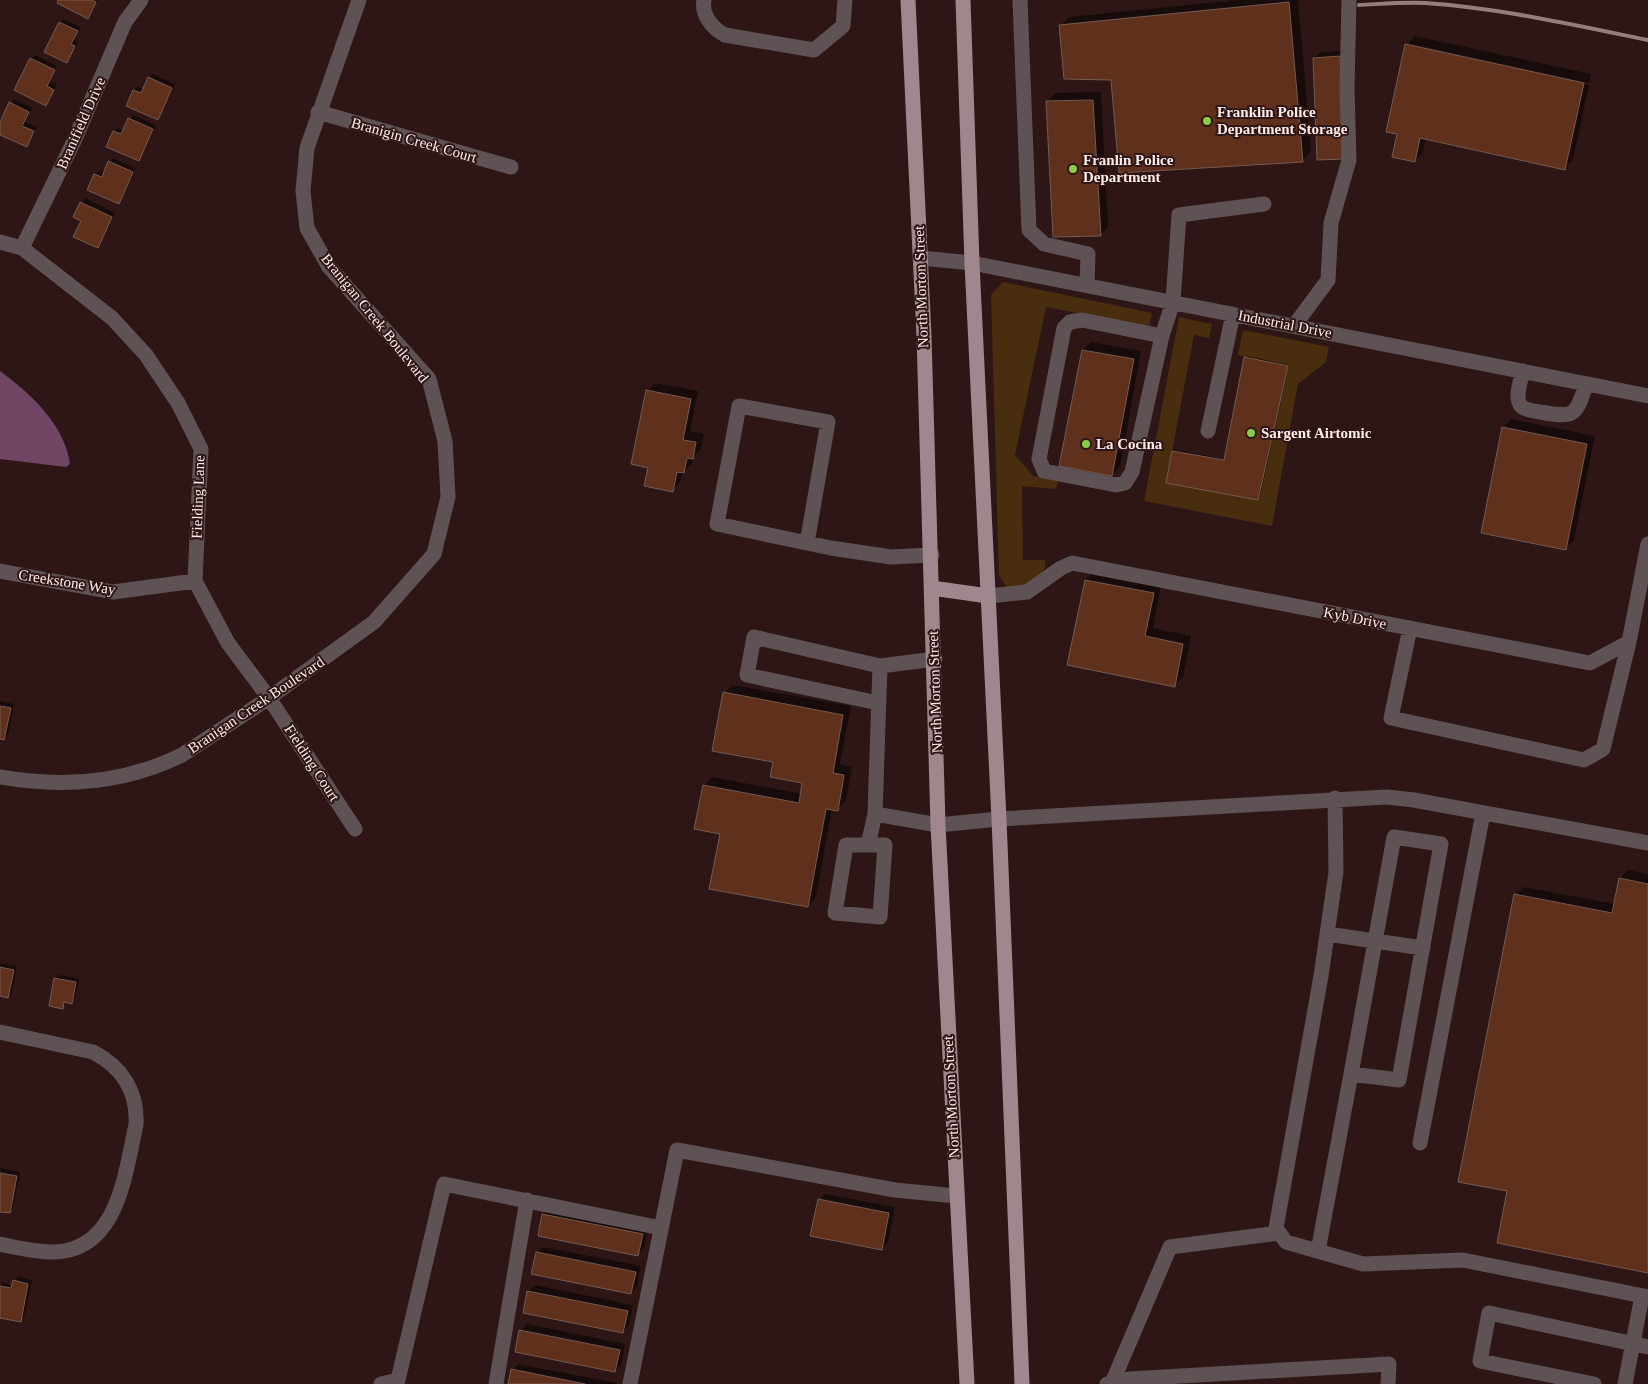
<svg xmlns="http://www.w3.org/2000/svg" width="1648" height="1384" font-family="Georgia,serif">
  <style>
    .green { fill: #482d0f }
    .water { fill: #714665 }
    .shadow { fill: #0007 }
    .building { fill: #5f301b; stroke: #755b51 }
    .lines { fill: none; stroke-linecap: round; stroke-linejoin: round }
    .minor { stroke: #5f5255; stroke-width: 15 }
    .major { stroke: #a0868d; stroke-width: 15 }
    .rail { stroke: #937e7e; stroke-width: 4 }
    .poi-dot { fill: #8ace47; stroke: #2e1616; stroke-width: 2 }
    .labels { text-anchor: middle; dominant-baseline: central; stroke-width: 4; stroke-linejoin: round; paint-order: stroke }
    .poi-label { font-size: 15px; font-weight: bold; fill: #feeceb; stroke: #2e1616; text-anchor: start }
    .street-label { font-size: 15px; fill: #feeceb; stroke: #2e1616 }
  </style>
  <rect width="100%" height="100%" fill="#2e1616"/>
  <!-- green -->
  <path class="green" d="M1003,282l149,31 -3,14 -103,-20 -31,148 18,21 25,4 -2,9 -34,-3 1,74h22v9l-22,21 -15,-1 -9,-13 -8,-281z
    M1179,317l33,7 -3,14 -15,-3 -28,148 92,16 30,-132 -50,-12 5,-25 86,17 -3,15 -28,22 -26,142 -128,-25z"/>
  <!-- water -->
  <path class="water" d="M0,371c31,23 64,53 70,93l-4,3 -66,-8z"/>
  <!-- shadow -->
  <path class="shadow" d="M59,0h39l-10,17z
    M1237,0h61l13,152 -8,8 -191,-81 -51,-54 8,-8z
    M63,19l18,8 -7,13 4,2 -11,20 -7,-39z
    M1415,36l176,38 -2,9 -178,-39v2l178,39 -16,75 -9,8 -138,-30 -3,14 -8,9 -16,-28 8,-88z
    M1346,51l4,100 -36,-93 6,-6z
    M35,55l22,11 -7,16 7,3 -11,19 -15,-45z
    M152,74l23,10 -17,35 -24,-29 4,-3 6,2z
    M1101,92l7,135 -8,8 -53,-134 9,-8z
    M14,99l18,9 -7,14 12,5 -10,19 -27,-13v-8z
    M133,115l23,10 -17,35 -25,-28 4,-4 6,2z
    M113,158l23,10 -17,34 -24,-27 4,-4 6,2z
    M85,198l30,15 -18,34 -15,-27 -7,-3z
    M1091,342l50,9 -21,116 -9,8 -28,-125z
    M1247,356l42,9 -29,132 -2,1 -91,-16 8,-32 50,9z
    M655,383l43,8 -8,40 14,3 -3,15 -8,8 -1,7 -9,8 -3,10 -8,8 -25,-99z
    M1511,419l84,17 -21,104 -8,8 -63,-120z
    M1094,572l67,13 -8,43 38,8 -8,41 -9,8 -105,-21 17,-84z
    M733,685l118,21 -11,58 12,3 -6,34 -9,9 -5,-1 -16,88 -8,9 -87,-73 -17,-48 8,-8 90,17 2,-12 -30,-21 -50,-68z
    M0,701l14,3 -6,31 -4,3h-4z
    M1628,870l20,4v398l-139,-82 6,-295 9,-8 91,17 5,-25z
    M0,963l17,3 -5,27 -4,3 -8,-1z
    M59,975l20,4 -4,19 -3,4 -5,-1 -5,7 -7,-30z
    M0,1168l20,4 -7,36 -4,4 -9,-2z
    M825,1194l70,13 -7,35 -6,6 -63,-48z
    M550,1208l98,20 -4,20 -6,6 -99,-19 5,-21z
    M543,1247l98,19 -4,21 -6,6 -94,-40z
    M18,1277l14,3 -8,37 -4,3 -20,-4v-30l3,-3 10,2z
    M535,1285l98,20 -4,20 -6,7 -95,-41z
    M527,1324l98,20 -4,21 -6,6 -94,-40z
    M519,1364l98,19v1h-107l2,-14z"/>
  <!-- building -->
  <path class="building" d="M58,0h34l4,2 -8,17 -31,-16z
    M1289,2l14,160 -184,11 -8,-93 -47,-1 -5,-54z
    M59,22l19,9 -7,13 4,2 -8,17 -23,-11z
    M1405,44l179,39 -19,87 -145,-32 -5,24 -23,-5 5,-23 -11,-2z
    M1340,56l5,103 -28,1 -4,-102z
    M30,58l25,12 -8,16 7,4 -8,16 -32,-16z
    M148,77l24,11 -14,32 -32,-14 7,-16 8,3z
    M1093,100l8,136 -48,1 -7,-136z
    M9,102l20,10 -7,14 12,5 -7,16 -27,-12v-13z
    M128,118l25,11 -14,32 -33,-14 7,-16 8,3z
    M108,161l25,11 -14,32 -32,-14 7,-16 8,3z
    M80,202l32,15 -14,31 -25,-11 8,-16 -8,-4z
    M1082,350l52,9 -22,117 -53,-10z
    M1244,357l44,9 -30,134 -92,-17 6,-32 52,9z
    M646,390l45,9 -8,41 13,2 -3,17 -6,-1 -3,15 -7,-1 -4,20 -29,-6 4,-18 -17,-4z
    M1502,427l85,17 -21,106 -85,-17z
    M1085,580l69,13 -9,43 38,8 -8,43 -108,-22z
    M723,692l120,23 -10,58 11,2 -6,36 -12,-2 -18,98 -99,-18 11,-55 -26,-5 9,-44 96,18 3,-20 -32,-6 3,-15 -61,-11z
    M0,706l11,2 -7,32 -4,-1z
    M1619,878l29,6v389l-151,-30 10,-52 -49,-9 56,-288 98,19z
    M0,967l14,3 -6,28 -8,-2z
    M54,978l22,4 -4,22 -8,-2 -1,7 -14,-3z
    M0,1173l17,3 -7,37 -10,-1z
    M818,1199l71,14 -7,37 -72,-14z
    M542,1214l101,20 -5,22 -100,-20z
    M536,1252l100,20 -5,22 -100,-20z
    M13,1280l15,4 -7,38 -21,-4v-32l11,2z
    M527,1291l101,20 -5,22 -100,-20z
    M519,1330l101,20 -5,22 -100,-20z
    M511,1369l74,15h-77z"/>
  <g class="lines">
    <!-- minor -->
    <path class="minor" d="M704,0c-3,15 9,29 21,35l89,15 29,-24 2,-26
      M1020,0l9,230 15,14 44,10 -1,31
      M318,112l193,55
      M0,242l22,6 90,70 34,37 32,48 23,46 -6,132 33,62 41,55 86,131
      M22,248l52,-107 51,-119 16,-22
      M921,258l51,5 676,133
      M1294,326l34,-46 3,-57 18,-63 -2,-72 2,-88
      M1162,336l-80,-16 -12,2 -6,6 -25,131 5,12 72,14 9,-2 7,-11 30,-136 11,-34 6,-87 85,-11
      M1523,371c-2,9 -9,27 -2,35 4,4 13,5 19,6 34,6 36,5 46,-28
      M1208,431l25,-117
      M807,543l21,-121 -89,-16 -22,118 114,24 60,9 41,-2
      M0,571l113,21 82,-11
      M988,596l39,-4 34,-24 11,-5 518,100 39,-21 19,-98
      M1410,628l-19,90 193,42 19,-11 26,-107
      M880,666l55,-7
      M878,703l-131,-28 7,-38 126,29 -5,148 63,11 61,-6 388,-22 27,3 234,43
      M0,777c62,11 125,6 182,-22l87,-57 105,-76 60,-68 14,-57 -3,-56 -16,-62 -100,-112 -22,-39 -4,-37 4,-43 52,-148
      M1335,798l1,74 -15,104 -45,252 10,14 77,22 100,-4 185,37
      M868,845h17l-5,72 -45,-4 11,-68h22l7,-31
      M1327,934l96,14
      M0,1032l93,20c29,15 45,40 43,73 -11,47 -17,126 -83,127 -18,0 -35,-4 -53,-8
      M1420,1143l63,-330
      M1318,1251l33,-177 48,6 42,-236 -47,-7 -43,237
      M1112,1383l58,-136 109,-14
      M381,1384l17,-4 46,-196 217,44
      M496,1384l31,-184
      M630,1384l47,-234 218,40 61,6
      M1107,1384l22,-5 260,-15 -1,20
      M1594,1384l-114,-23 9,-48 159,34
      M1625,1384l17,-88"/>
    <!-- major -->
    <path class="major" d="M908,0l16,336 14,489 29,559
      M963,0l9,263 27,556 23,565
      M932,588l56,8"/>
    <!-- rail -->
    <path class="rail" d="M1359,5c22,-1 44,-3 66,-2 75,5 149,22 223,37"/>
  </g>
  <!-- markers -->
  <g class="poi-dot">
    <circle cx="1207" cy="121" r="5"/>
    <circle cx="1073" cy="169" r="5"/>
    <circle cx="1251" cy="433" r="5"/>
    <circle cx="1086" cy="444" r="5"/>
  </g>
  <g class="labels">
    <!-- poi labels -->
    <g class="poi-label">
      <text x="1217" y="112">Franklin Police<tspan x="1217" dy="17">Department Storage</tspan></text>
      <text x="1083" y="160">Franlin Police<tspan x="1083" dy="17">Department</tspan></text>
      <text x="1261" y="433">Sargent Airtomic</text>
      <text x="1096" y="444">La Cocina</text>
    </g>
    <!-- street labels -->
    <g class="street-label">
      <text transform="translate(81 123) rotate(-66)">Branifield Drive</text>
      <text transform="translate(414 140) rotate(16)">Branigin Creek Court</text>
      <text transform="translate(921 287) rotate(-92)">North Morton Street</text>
      <text transform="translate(375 318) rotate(51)">Branigan Creek Boulevard</text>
      <text transform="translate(1285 324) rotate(11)">Industrial Drive</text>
      <text transform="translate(198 497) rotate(-88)">Fielding Lane</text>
      <text transform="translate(67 582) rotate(9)">Creekstone Way</text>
      <text transform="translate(1355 618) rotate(11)">Kyb Drive</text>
      <text transform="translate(935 692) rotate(-92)">North Morton Street</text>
      <text transform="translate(256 705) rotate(-34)">Branigan Creek Boulevard</text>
      <text transform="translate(312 763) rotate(57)">Fielding Court</text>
      <text transform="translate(951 1097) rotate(-93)">North Morton Street</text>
    </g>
  </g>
</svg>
